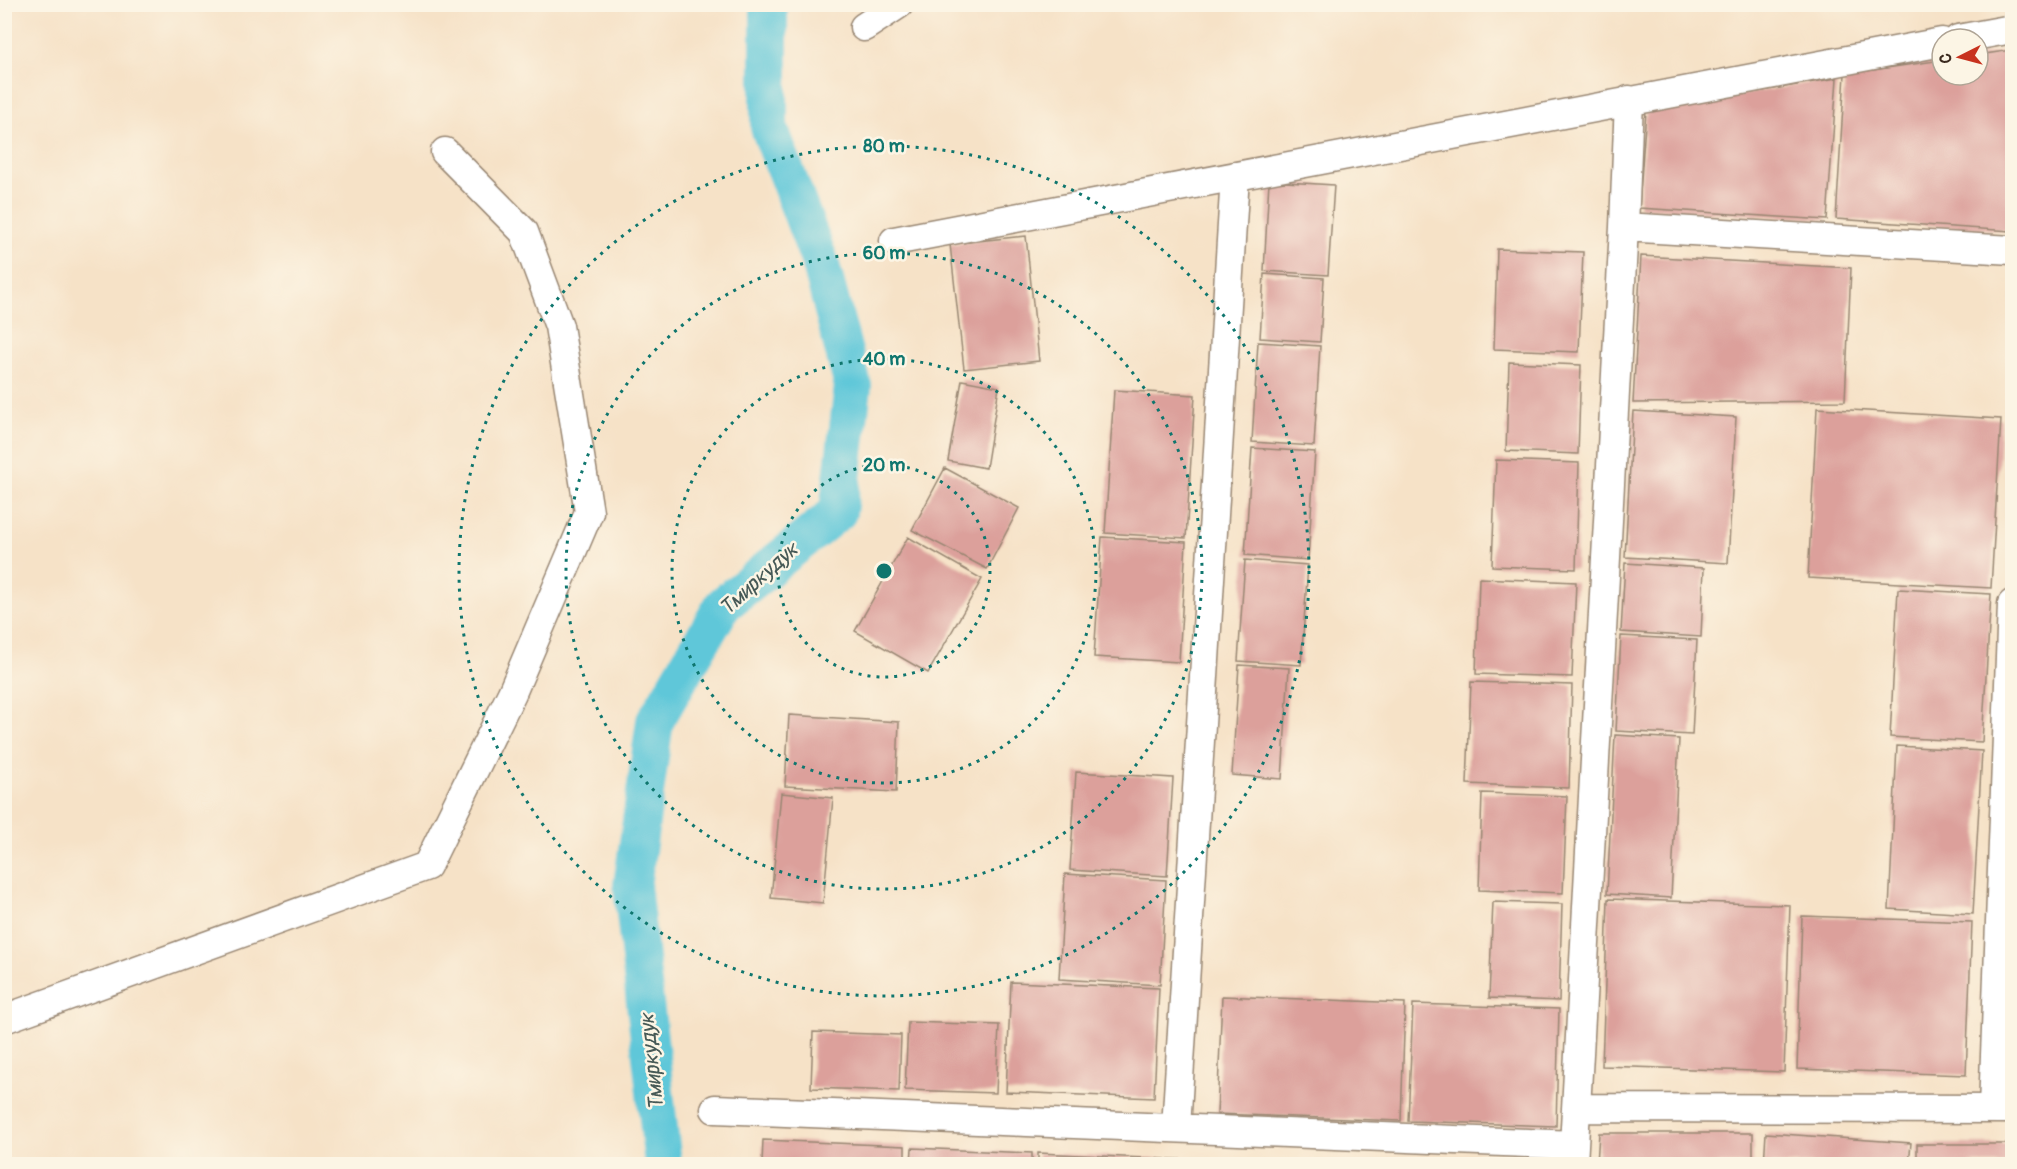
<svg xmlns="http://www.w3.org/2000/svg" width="2017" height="1169" font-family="Pangolin,sans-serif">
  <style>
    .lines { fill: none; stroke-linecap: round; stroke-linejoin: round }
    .canal { stroke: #5ec7d9; stroke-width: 38 }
    .building { fill: #dca09b }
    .street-casing { stroke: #988672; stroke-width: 31 }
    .street { stroke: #fff; stroke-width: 28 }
    .ring { fill: none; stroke: #0f766e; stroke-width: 3; stroke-dasharray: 3 6 }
    .labels { text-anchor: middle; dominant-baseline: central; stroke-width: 5; stroke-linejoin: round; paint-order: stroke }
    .water-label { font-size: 21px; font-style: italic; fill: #465956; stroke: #fcf5e5 }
    .centre { fill: #0f766e; stroke: #fcf5e5; stroke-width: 3 }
    .ring-label { font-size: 18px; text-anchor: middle; font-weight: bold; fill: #0f766e; stroke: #fcf5e5; stroke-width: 5; stroke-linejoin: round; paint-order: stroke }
  </style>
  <rect width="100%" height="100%" fill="#fcf5e5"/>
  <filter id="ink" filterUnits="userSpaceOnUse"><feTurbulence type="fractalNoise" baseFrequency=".0167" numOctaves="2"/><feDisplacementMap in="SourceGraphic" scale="12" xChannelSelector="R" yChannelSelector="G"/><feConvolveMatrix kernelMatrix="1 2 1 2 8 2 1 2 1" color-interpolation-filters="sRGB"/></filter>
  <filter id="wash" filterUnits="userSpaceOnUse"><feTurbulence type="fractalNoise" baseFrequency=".008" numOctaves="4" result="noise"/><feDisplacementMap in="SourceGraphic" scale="24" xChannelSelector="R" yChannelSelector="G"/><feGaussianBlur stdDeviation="1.35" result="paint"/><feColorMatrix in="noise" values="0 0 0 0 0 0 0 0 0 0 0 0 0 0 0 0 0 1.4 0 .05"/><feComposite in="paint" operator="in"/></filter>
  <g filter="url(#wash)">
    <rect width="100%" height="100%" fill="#f6e2c7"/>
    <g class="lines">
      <!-- canal -->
      <path class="canal" d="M663,1164l-31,-278 23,-165 68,-116 115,-93 15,-126 -32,-121 -52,-138v-123"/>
    </g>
    <g id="blocks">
      <!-- building -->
      <path class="building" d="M2012,50l-1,181 -175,-12 9,-145 97,-14v15h36v-20z
        M1837,78l-10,142 -188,-12 7,-97z
        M1269,181l65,4 -6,90 -64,-4z
        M1026,236l13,125 -75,8 -14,-125z
        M1497,249l86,3 -4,100 -85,-3z
        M1641,256l210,12 -6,133 -212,2z
        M1264,274l60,4 -4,64 -60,-4z
        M1258,342l62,4 -6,100 -62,-4z
        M1509,362l72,3 -3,89 -72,-3z
        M962,380l37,7 -13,81 -38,-7z
        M1114,390l81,5 -9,143 -81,-5z
        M1817,408l184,11 -10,169 -183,-10z
        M1633,411l103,6 -8,146 -103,-6z
        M1252,448l63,4 -7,108 -63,-5z
        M1496,460l83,3 -3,106 -84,-3z
        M945,468l74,40 -32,61 -75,-39z
        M908,537l74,42 -54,94 -73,-42z
        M1102,537l84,5 -7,120 -85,-5z
        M1245,560l63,5 -7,100 -63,-4z
        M1625,563l79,5 -3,69 -80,-5z
        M1479,578l97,4 -4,95 -96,-3z
        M1898,589l93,5 -9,148 -92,-5z
        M1621,636l76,4 -5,95 -76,-4z
        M1239,665l50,3 -7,111 -50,-4z
        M1471,682l101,3 -3,103 -102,-4z
        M789,715l110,7 -3,70 -111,-6z
        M1615,735l64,4 -8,159 -64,-4z
        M1897,746l85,5 -9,163 -84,-5z
        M1076,772l97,6 -6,98 -97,-6z
        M781,793l52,5 -10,105 -52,-5z
        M1482,793l85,3 -4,97 -84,-3z
        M1065,874l101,6 -6,105 -101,-6z
        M1608,899l182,6 -6,167 -182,-6z
        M1493,902l69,2 -3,97 -70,-3z
        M1802,916l170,6 -6,153 -169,-6z
        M1011,982l148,6 -5,110 -148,-6z
        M1222,996l183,7 -4,118 -184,-7z
        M1413,1004l146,5 -3,117 -148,-5z
        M908,1022l91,3 -3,68 -91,-3z
        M813,1032l88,3 -2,56 -88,-3z
        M1599,1133h154v31h-156z
        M1766,1133l145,10 -2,21h-145z
        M763,1140l142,6v18h-143z
        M1917,1144h95v20h-95z
        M912,1148l120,5v11h-121z
        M1038,1153l127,6v5h-127z
        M1169,1159l84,3v2h-84z"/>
    </g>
  </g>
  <g filter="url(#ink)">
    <use href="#blocks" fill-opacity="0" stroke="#988672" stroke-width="1.5"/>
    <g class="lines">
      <defs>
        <path id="street" d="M864,27l35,-23
          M1958,39l54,-10
          M1624,227l388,23
          M894,241l1048,-199
          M4,1019l423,-153 85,-173 77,-181 -30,-186 -35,-94 -79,-80
          M1576,1108l436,1
          M1993,1108l19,-504
          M715,1109l859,36
          M1176,1128l59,-952
          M1573,1164l51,-937 5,-127"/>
      </defs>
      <!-- street casing -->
      <use href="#street" class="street-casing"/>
      <!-- street -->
      <use href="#street" class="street"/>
    </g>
  </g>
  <!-- distance rings -->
  <g class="ring">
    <circle cx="884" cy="571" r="106"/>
    <circle cx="884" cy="571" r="212"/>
    <circle cx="884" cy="571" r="318"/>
    <circle cx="884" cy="571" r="425"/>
  </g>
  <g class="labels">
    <!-- water labels -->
    <g class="water-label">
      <text transform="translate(759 579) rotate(-42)">Тмиркудук</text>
      <text transform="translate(652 1062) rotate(-96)">Тмиркудук</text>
    </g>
  </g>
  <circle cx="884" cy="571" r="9" class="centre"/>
  <g class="ring-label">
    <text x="884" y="152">80 m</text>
    <text x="884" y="259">60 m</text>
    <text x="884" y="365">40 m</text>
    <text x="884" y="471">20 m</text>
  </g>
  <!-- margin -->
  <rect width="2017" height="1169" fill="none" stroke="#fcf5e5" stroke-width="24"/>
  <!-- north arrow -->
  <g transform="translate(1960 57) rotate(264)"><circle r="28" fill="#fcf5e5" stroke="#afa495" stroke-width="1.5"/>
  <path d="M0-4.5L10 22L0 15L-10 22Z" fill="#c8321e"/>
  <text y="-9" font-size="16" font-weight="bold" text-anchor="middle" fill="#3b2a1e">С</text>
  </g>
</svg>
